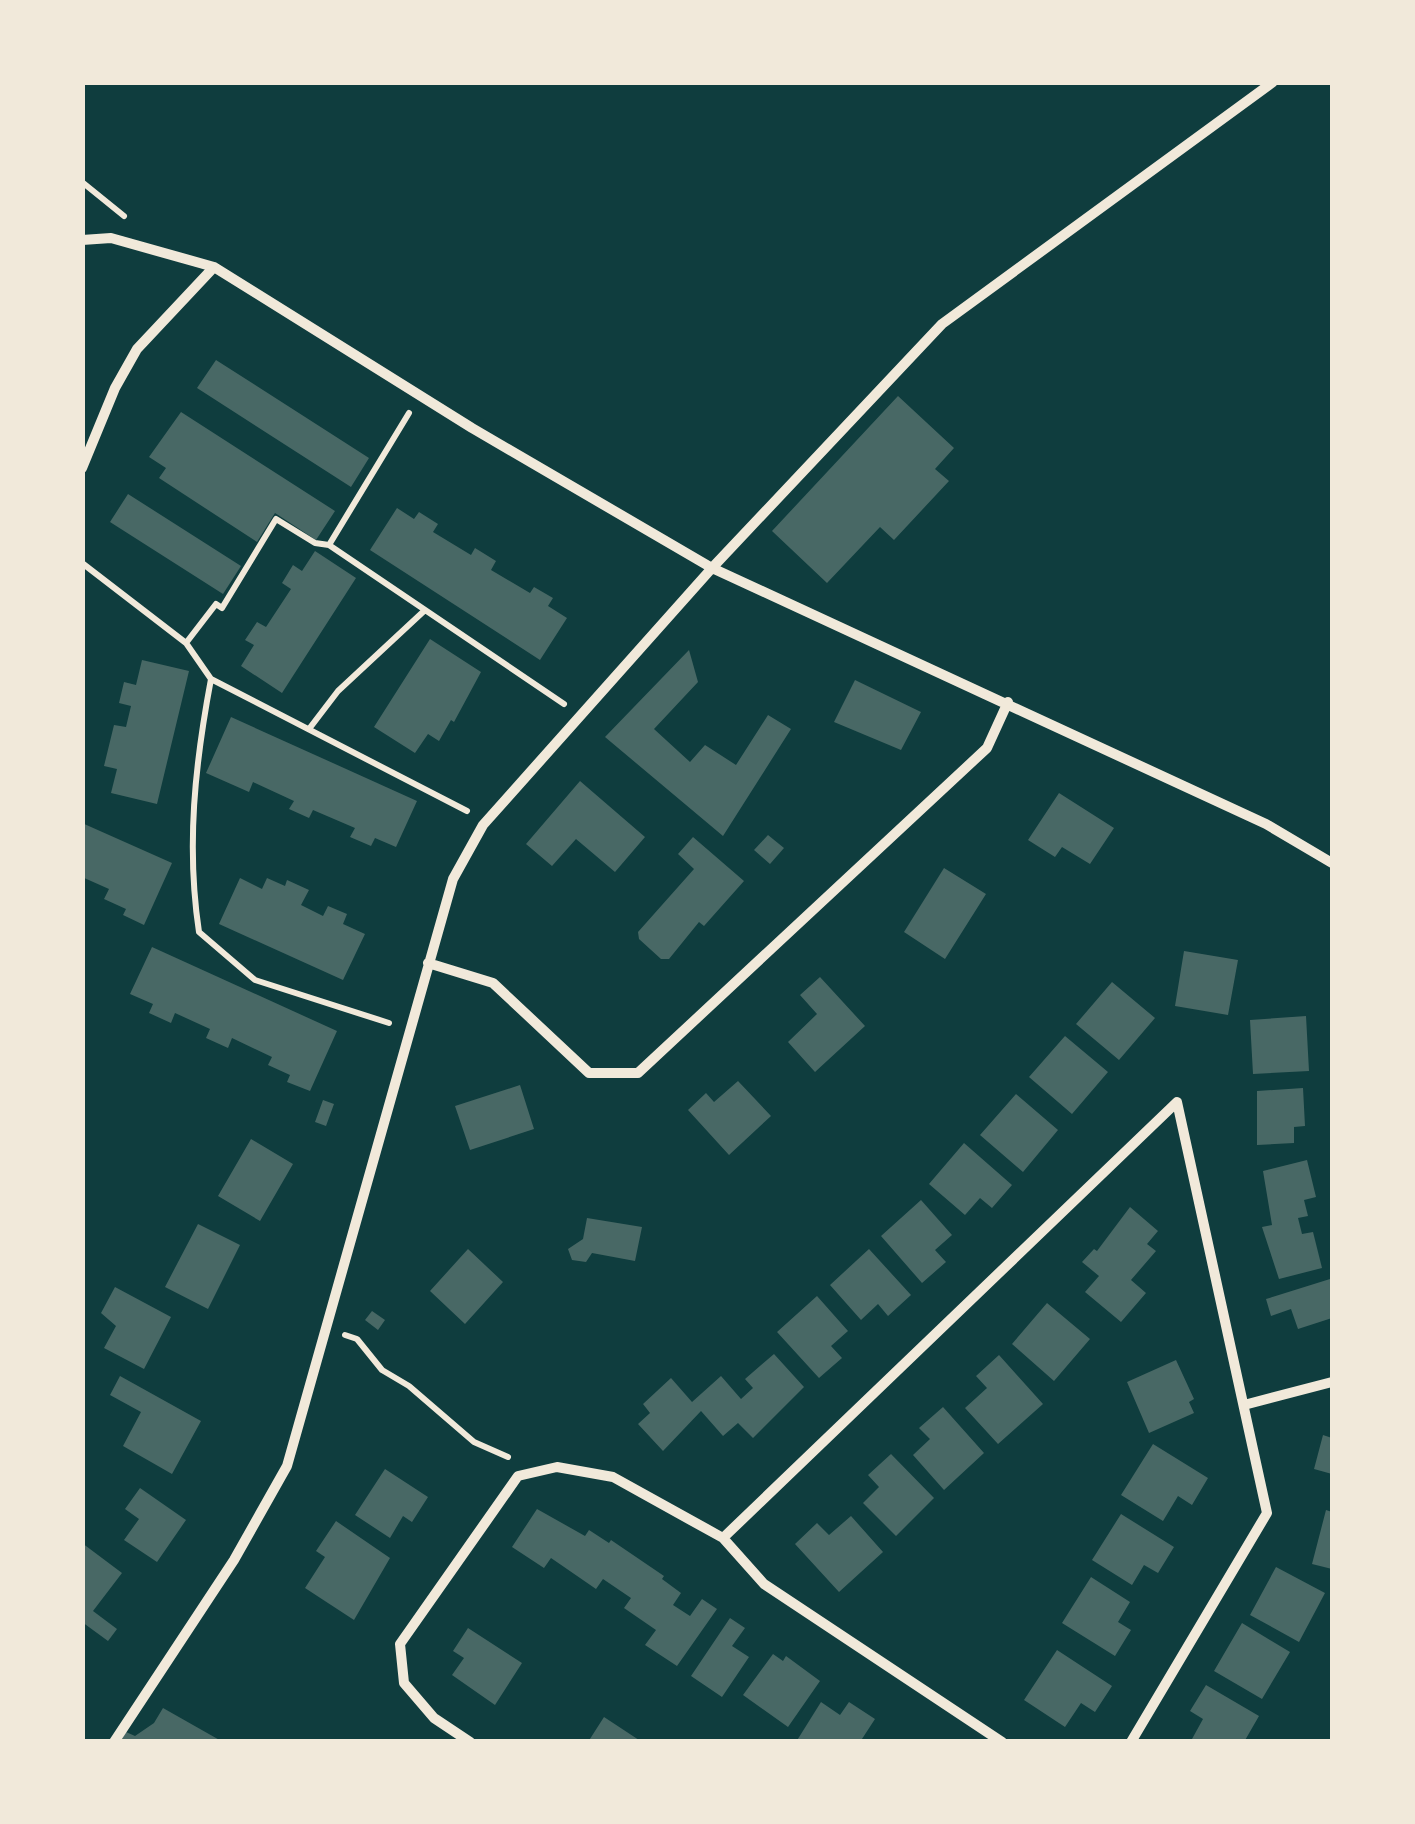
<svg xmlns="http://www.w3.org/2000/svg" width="1415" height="1824" font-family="Figtree,sans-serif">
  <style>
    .building { fill: #486865 }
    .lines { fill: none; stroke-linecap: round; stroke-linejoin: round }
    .path { stroke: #f1e9da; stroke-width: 6 }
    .minor { stroke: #f1e9da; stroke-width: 10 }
  </style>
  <rect width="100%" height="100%" fill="#0f3d3e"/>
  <!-- building -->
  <path class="building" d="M216,360l153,98 -18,29 -154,-99z
    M898,396l56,52 -19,21 14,12 -55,59 -14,-13 -53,56 -55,-52z
    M181,412l154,99 -19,29 -41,-27 -18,29 -98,-64 7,-10 -17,-11z
    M128,494l113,72 -18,28 -113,-72z
    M397,508l17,11 5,-7 19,12 -5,8 38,23 4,-7 21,13 -5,9 39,23 4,-6 19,11 -5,8 19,12 -27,42 -170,-110z
    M315,551l41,27 -74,115 -41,-27 13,-21 -9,-5 12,-18 9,5 25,-38 -9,-6 11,-18 9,6z
    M430,639l51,33 -27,50 -3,-2 -12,21 -11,-7 -13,19 -41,-26z
    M689,650l9,32 -44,47 36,33 15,-17 31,20 32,-50 23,14 -68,107 -118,-99z
    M142,660l47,11 -32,133 -46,-11 6,-24 -13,-3 10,-41 12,2 5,-21 -12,-3 5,-21 12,3z
    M855,680l66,32 -20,38 -67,-28z
    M231,717l186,84 -21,46 -21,-9 -4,8 -21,-9 5,-9 -42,-18 -4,8 -20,-9 5,-8 -41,-19 -4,10 -43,-19z
    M580,781l65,56 -30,35 -39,-33 -24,27 -26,-22z
    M1059,793l55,35 -24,36 -28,-17 -7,10 -27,-17z
    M82,823l90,40 -28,62 -21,-10 3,-6 -22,-10 5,-10 -27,-12z
    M768,835l16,13 -14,16 -16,-14z
    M693,837l51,44 -40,45 -5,-4 -30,37h-8l-22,-20 -1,-7 56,-63 -16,-15z
    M944,868l42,26 -41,65 -41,-27z
    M240,878l22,11 5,-11 18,8 2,-6 22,10 -8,15 22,11 5,-10 19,8 -4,10 22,10 -22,46 -124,-56z
    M152,947l185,84 -27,60 -23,-9 3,-7 -22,-10 4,-8 -40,-19 -4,10 -22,-10 4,-9 -35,-16 -4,10 -22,-10 4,-9 -23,-10z
    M1184,951l54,9 -10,55 -53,-9z
    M820,977l45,49 -50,46 -27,-30 29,-28 -17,-19z
    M1112,982l43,36 -36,42 -43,-36z
    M1306,1016l3,55 -56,3 -3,-54z
    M1065,1036l43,36 -36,42 -43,-37z
    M738,1081l33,35 -42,39 -41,-45 18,-17 8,9z
    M520,1085l14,44 -64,21 -15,-44z
    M1303,1088l2,38 -11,1v16l-37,2v-54z
    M1016,1094l42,36 -35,42 -43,-37z
    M323,1100l11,4 -8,22 -11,-4z
    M251,1139l42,25 -33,57 -42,-25z
    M964,1143l48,42 -20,23 -12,-10 -15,17 -36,-31z
    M1307,1160l9,37 -12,3 4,16 -10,2 4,16 11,-2 9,36 -43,11 -17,-52 10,-2 -9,-54z
    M921,1200l31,35 -17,15 11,12 -24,21 -41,-47z
    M1130,1207l28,24 -11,13 9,7 -25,29 15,13 -25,29 -36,-30 14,-16 -17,-14 12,-13 3,2z
    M587,1218l55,9 -7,34 -43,-8 -6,9 -14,-2 -4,-11 15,-10z
    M198,1224l42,21 -32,64 -43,-22z
    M468,1249l35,33 -38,42 -35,-33z
    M869,1249l42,46 -23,21 -10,-12 -17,16 -31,-35z
    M1330,1279l2,39 -34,11 -7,-20 -20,7 -5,-17z
    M115,1287l56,30 -27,52 -40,-21 12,-22 -15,-13z
    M817,1296l31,35 -17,15 11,12 -23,20 -42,-46z
    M1047,1303l43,36 -36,42 -42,-37z
    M372,1311l13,9 -7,10 -13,-10z
    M774,1354l30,33 -51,51 -15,-15 -15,13 -22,-25 -38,40 -25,-27 12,-11 -7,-9 28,-26 21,24 29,-26 20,23 12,-11 -8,-9z
    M999,1355l44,49 -45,40 -33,-36 22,-20 -11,-12z
    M1176,1360l18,39 -5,3 5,11 -45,20 -22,-51z
    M120,1376l81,45 -29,53 -49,-28 18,-34 -31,-17z
    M943,1407l41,46 -40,37 -31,-35 17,-16 -11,-11z
    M1323,1435l9,3v36l-18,-5z
    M1153,1444l55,34 -16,27 -14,-9 -15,25 -42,-26z
    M891,1454l43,44 -38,38 -33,-33 16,-16 -11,-12z
    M385,1469l43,28 -16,25 -9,-6 -13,22 -35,-23z
    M140,1488l46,32 -29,42 -33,-22 15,-21 -14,-10z
    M537,1509l48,27 4,-6 20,13 2,-3 53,36 -2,3 19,14 -8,12 17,11 12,-17 15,10 -40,57 -32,-21 11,-15 -32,-22 7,-10 -28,-19 -7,10 -45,-31 -7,10 -32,-21z
    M1326,1510l6,2v57l-20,-5z
    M1121,1514l53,33 -16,26 -14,-8 -12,20 -40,-25z
    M851,1516l32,36 -44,40 -44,-48 22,-21 12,12z
    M336,1521l54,37 -36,62 -49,-32 20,-31 -9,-6z
    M82,1543l40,30 -29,38 24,18 -9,12 -26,-19z
    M1276,1567l49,26 -26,49 -49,-27z
    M1091,1577l39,25 -12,20 13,8 -16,26 -53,-33z
    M730,1618l15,10 -13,18 17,11 -27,40 -31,-21z
    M1242,1623l48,29 -28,47 -48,-28z
    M468,1628l54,35 -27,42 -43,-30 12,-17 -11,-7z
    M1057,1650l55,36 -17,26 -14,-9 -16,24 -41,-27z
    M773,1654l10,7 3,-5 34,25 -32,46 -45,-32z
    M1206,1685l53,31 -15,26 -52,-3 11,-20 -13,-8z
    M821,1702l19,13 9,-13 26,17 -15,23h-64z
    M163,1708l60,34h-103l6,-10 9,4 19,-13z
    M604,1717l38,25h-54z"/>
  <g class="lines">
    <!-- path -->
    <path class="path" d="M82,182l42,34
      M329,545l80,-132
      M82,563l104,80 25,36 256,132
      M186,643l30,-39 6,4 54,-89 39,24 14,2 235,159
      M211,679c-16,85 -25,167 -12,253l56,48 134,43
      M309,729l29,-38 86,-80
      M345,1335l12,4 25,31 27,16 65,56 34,15"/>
    <!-- minor -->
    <path class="minor" d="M82,240l29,-2 103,29 258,161 240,140 554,256 66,39
      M82,468l33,-80 22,-39 77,-82
      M428,963l65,20 96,90h49l349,-325 21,-46
      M1244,1405l88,-23
      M723,1538l454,-436 90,411 -136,229
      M114,1742l120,-182 53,-94 166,-587 30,-54 229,-257 230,-244 331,-242
      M470,1742l-36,-24 -30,-35 -4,-39 118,-168 39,-9 56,10 110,61 41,46 238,158"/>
  </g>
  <!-- border -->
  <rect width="1415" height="1824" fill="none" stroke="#f1e9da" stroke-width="170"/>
</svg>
